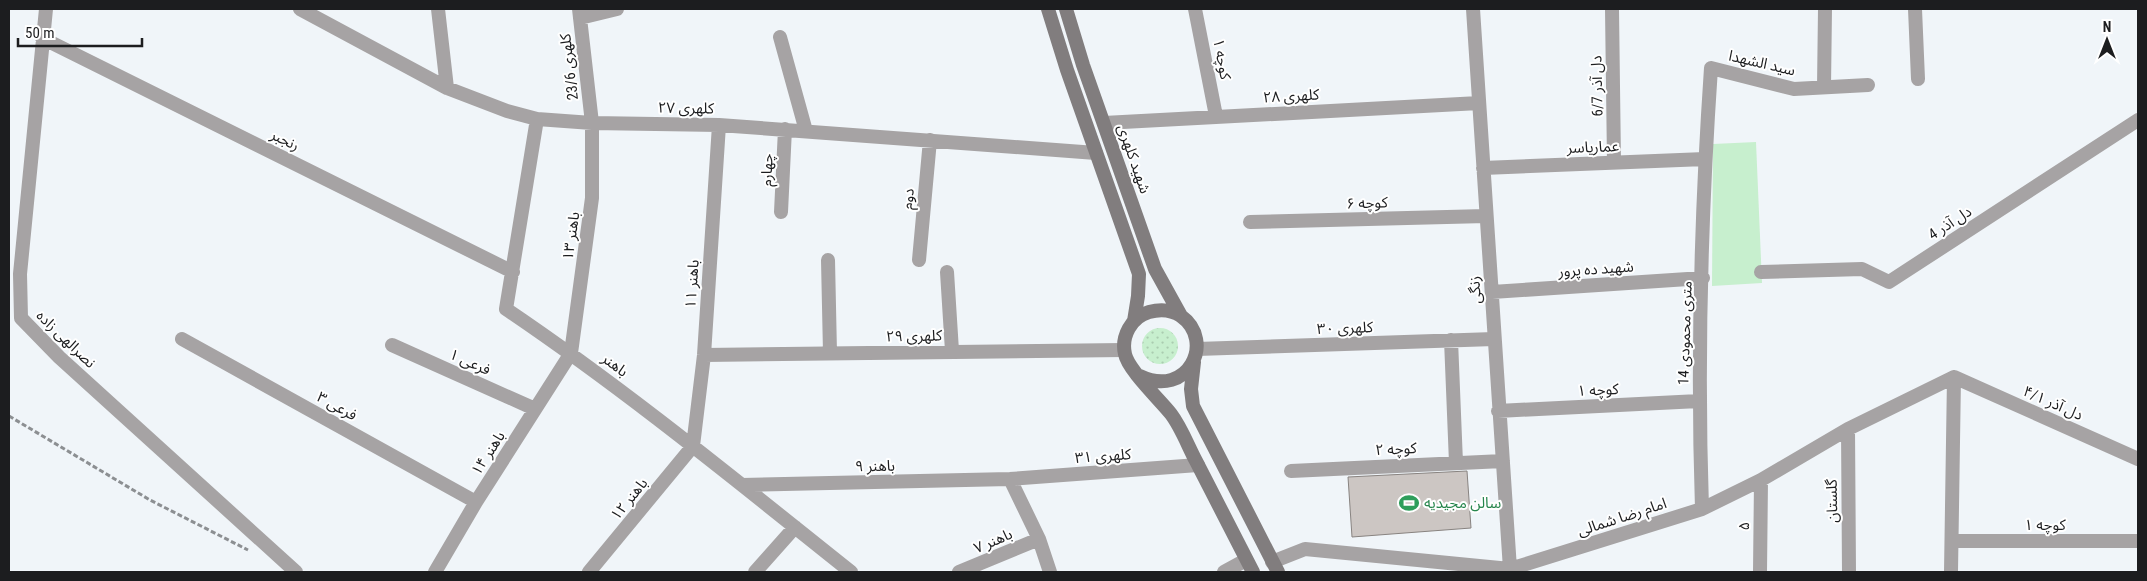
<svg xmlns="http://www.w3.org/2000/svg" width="2147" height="581" font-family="'Roboto Condensed','Noto Sans Arabic',sans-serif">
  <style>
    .grass { fill: url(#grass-dots) }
    .garden { fill: #c7efce }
    .building { fill: #ccc6c3; stroke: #888380 }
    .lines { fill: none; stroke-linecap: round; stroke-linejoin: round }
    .path { stroke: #8c8f92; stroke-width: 3; stroke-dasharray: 5 2.5; stroke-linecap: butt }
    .minor { stroke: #a6a3a4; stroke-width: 14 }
    .secondary { stroke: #817d7e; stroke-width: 14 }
    .labels { text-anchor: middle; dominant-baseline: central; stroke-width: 4; stroke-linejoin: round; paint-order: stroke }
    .street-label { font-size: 15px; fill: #1c1d1f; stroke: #fff }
    .leisure-label { font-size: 15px; fill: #27864d; stroke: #fff; text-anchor: start }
  </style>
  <defs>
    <pattern id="grass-dots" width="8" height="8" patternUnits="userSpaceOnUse" patternTransform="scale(1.25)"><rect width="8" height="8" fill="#c7efce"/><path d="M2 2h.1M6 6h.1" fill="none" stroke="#aaccb0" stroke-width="1.8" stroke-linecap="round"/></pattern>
  </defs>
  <rect width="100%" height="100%" fill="#f0f5f9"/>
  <!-- grass -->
  <path class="grass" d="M1142 346a18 18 0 1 1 36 0a18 18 0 1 1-36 0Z"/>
  <!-- garden -->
  <path class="garden" d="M1756,142l6,141 -50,3 1,-142z"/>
  <!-- building -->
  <path class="building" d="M1467,471l4,57 -119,9 -4,-60z"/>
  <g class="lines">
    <!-- path -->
    <path class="path" d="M9,416l141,84 98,50"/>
    <!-- minor -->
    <path class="minor" d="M46,9l-26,265 1,44 38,39 237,215
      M300,9l147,79 60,23 30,8 55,4 127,2 377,28
      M438,9l9,79
      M1195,9l21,107
      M1473,9l37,560
      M1612,9l2,154
      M1915,9l3,70
      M580,18l37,-9
      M780,37l26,94
      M42,38l471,234
      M1824,87l1,-78
      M537,119l-31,190c120,81 232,173 345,263
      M1104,123l375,-20
      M1483,168l222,-9
      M781,212l4,-83
      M1250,222l236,-6
      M828,260l2,93
      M919,260l11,-120
      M947,272l5,79
      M1761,272l101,-3 27,13 249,-162
      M1492,292l211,-14
      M182,339l294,163
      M1451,340l5,123
      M392,345l143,64
      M1197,349l297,-10
      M704,355l420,-5
      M1954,377l184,82
      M1498,411l201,-10
      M1848,429l1,143
      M1291,471l212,-10
      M1010,479l29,60 11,33
      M742,485l268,-6 188,-14
      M1702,509c-5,-147 -1,-295 9,-441l83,21 74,-4
      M1952,541h186
      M1272,562l33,-13 205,20 192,-60 59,-29 87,-51 106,-52
      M435,572l41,-70 95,-149 21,-155v-75l-13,-114
      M589,572l104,-126 11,-91 15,-230
      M755,572l40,-45
      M959,572l80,-33
      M1224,572l22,-12
      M1760,572l1,-92
      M1951,572l3,-195"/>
    <!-- secondary -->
    <path class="secondary" d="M1048,9l19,61 72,204 -1,22 -4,25
      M1066,9l17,56 72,204 26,47
      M1194,362l-3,27 2,17 85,166
      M1140,376c48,23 76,-35 41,-60 -9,-6 -21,-7 -32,-4 -18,5 -28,25 -24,42 3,16 35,46 46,60 10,13 17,32 25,47 19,37 38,74 57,111"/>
  </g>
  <!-- icons -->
  <defs>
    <symbol id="stadium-bare" viewBox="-9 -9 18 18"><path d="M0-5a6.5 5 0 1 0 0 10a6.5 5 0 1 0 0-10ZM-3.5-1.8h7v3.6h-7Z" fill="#2e9e5b" stroke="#fff" stroke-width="2.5" paint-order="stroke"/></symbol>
  </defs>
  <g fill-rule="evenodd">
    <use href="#stadium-bare" x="1395" y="489" width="28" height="28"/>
  </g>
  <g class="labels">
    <!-- street labels -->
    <g class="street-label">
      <text transform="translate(1222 59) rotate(79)">۱ کوچه</text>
      <text transform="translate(1762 63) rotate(13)">سید الشهدا</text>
      <text transform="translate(569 67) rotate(-97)">کلهری 23/6</text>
      <text transform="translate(1597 86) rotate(-91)">دل آذر 6/7</text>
      <text transform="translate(1291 96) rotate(-3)">کلهری ۲۸</text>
      <text transform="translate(686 108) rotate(1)">کلهری ۲۷</text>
      <text transform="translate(285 140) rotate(26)">رنجبر</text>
      <text transform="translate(1593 147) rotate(-2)">عماریاسر</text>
      <text transform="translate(1134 159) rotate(71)">شهید کلهری</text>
      <text transform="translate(767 170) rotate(-88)">چهارم</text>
      <text transform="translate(908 199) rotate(-85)">دوم</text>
      <text transform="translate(1367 203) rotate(-2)">۶ کوچه</text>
      <text transform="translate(1950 223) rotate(-33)">دل آذر 4</text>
      <text transform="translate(571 236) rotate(-82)">باهنر ۱۳</text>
      <text transform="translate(1596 269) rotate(-4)">شهید ده پرور</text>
      <text transform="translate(692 284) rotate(-86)">باهنر ۱۱</text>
      <text transform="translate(1475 290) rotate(-94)">زنگی</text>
      <text transform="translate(1345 328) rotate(-2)">کلهری ۳۰</text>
      <text transform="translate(1685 333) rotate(-88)">14 متری محمودی</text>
      <text transform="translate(914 336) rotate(-1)">کلهری ۲۹</text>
      <text transform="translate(66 339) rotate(44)">نصرالهی زاده</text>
      <text transform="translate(470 362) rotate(24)">فرعی ۱</text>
      <text transform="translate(615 365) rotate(37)">باهنر</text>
      <text transform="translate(1598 390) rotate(-3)">۱ کوچه</text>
      <text transform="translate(2053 403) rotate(24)">دل آذر ۴/۱</text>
      <text transform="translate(337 406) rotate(29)">فرعی ۳</text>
      <text transform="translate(1396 449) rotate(-3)">۲ کوچه</text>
      <text transform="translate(488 453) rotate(-57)">باهنر ۱۴</text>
      <text transform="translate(1103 456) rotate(-4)">کلهری ۳۱</text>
      <text transform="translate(875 466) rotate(-1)">باهنر ۹</text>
      <text transform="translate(629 499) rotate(-51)">باهنر ۱۲</text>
      <text transform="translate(1832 501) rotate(-91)">گلستان</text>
      <text transform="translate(1622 517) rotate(-18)">امام رضا شمالی</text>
      <text x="2045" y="525">کوچه ۱</text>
      <text transform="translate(1744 526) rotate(-89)">۵</text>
      <text transform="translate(993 541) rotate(-23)">باهنر ۷</text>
    </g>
    <!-- leisure labels -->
    <g class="leisure-label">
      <text x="1424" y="503">سالن مجیدیه</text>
    </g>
  </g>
  <!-- border -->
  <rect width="2147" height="581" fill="none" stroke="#1c1d1f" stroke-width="20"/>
  <!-- north arrow -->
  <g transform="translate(2107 40)" stroke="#ffffff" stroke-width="4" paint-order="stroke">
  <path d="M0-4L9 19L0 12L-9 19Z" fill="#1c1d1f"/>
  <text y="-8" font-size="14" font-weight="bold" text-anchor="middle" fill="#1c1d1f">N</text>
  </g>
  <!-- scale -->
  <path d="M18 38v8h124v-8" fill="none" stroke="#1c1d1f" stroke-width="2.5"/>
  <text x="25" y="38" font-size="15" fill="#1c1d1f" stroke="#ffffff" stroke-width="4" paint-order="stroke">50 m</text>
</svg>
